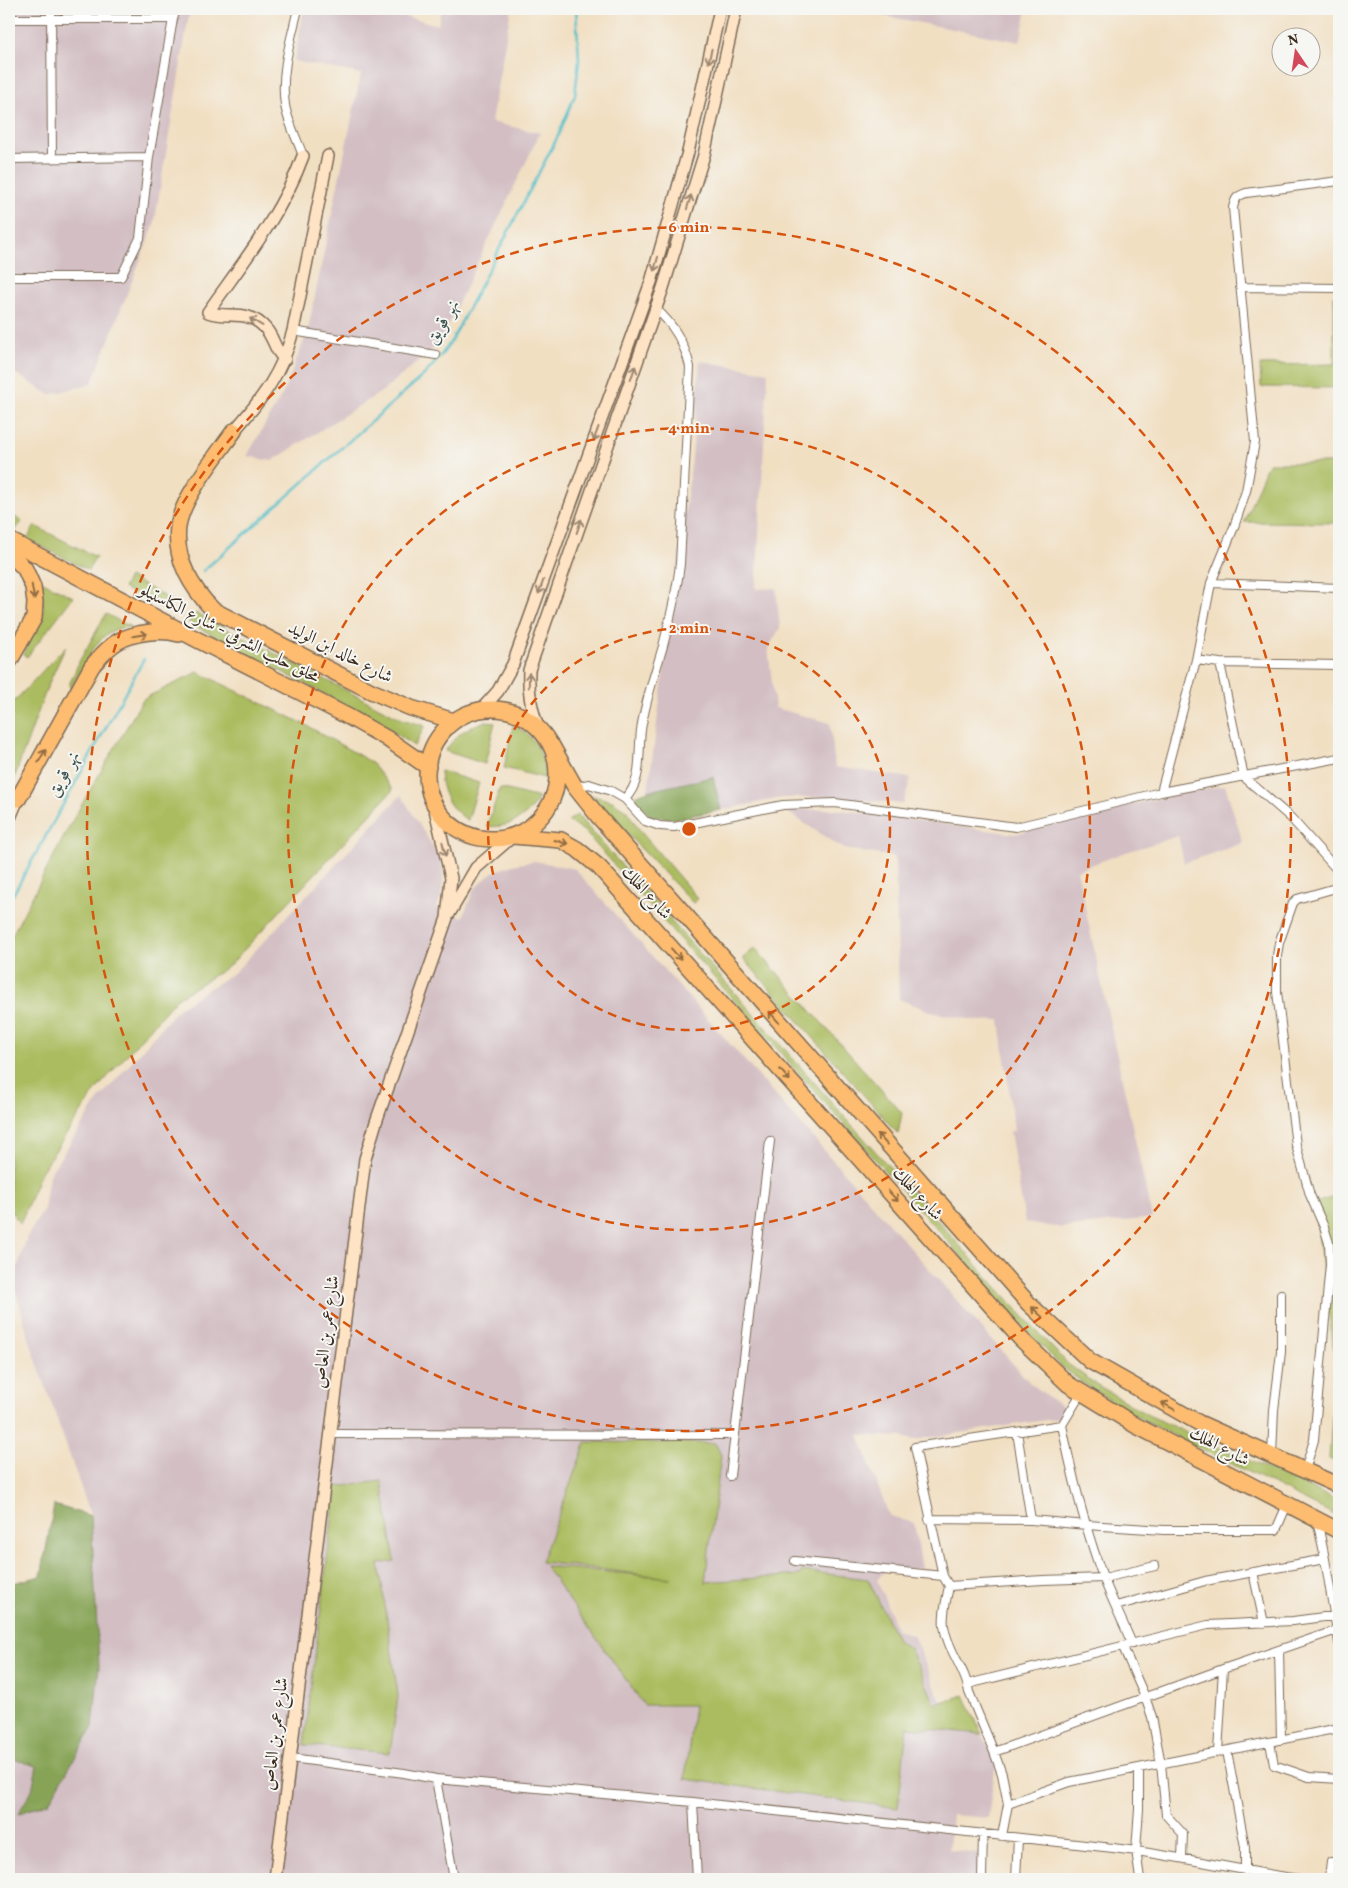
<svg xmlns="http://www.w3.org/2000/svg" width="1348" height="1888" font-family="Vollkorn,Amiri,serif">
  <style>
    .industrial { fill: #d2bec3 }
    .green { fill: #aabc5f; stroke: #72733e }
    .forest { fill: #87a456; stroke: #61673a }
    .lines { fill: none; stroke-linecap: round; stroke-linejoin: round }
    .stream { stroke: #51bec9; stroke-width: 2.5 }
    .street-casing { stroke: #7b6957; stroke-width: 10 }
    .secondary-casing { stroke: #7b6957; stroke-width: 14 }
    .highway-casing { stroke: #7b6957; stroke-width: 18 }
    .street { stroke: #fff; stroke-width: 8 }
    .secondary { stroke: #fee4c5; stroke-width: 11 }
    .highway { stroke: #fdbc6f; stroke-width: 15 }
    .oneway { stroke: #9c8772 }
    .oneway2 { stroke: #926c42 }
    .ring { fill: none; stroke: #d7540e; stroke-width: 2.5; stroke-dasharray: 9 6 }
    .labels { text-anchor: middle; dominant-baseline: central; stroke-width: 4; stroke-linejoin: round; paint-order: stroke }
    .street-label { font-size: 18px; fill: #3b2a1e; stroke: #f6f6f2 }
    .water-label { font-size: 19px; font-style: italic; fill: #425651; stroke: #f6f6f2 }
    .centre { fill: #d7540e; stroke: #f6f6f2; stroke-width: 2.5 }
    .ring-label { font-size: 15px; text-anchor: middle; font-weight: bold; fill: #d7540e; stroke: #f6f6f2; stroke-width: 4; stroke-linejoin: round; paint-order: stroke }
  </style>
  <rect width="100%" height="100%" fill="#f6f6f2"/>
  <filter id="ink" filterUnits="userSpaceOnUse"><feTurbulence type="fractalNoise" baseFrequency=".02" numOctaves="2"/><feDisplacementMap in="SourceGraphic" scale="10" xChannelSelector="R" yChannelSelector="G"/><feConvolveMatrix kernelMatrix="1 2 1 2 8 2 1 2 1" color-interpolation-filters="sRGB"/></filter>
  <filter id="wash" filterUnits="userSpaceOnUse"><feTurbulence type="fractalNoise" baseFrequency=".0096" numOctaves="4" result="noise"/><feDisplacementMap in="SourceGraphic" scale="20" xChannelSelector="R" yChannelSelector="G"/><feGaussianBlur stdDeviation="1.12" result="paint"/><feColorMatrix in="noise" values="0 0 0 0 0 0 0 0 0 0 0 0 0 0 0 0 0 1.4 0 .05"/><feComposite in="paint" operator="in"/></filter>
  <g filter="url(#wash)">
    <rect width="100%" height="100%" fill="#f1dfc2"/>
    <!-- industrial -->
    <path class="industrial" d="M9,9h181l-36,216 -62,158 -42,12 -41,-26z
      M304,9h73l61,16 3,-16h70l-20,113 49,11 -102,212 -54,45 -112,71 -25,-5 36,-63 24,-59 54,-260 -67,-13z
      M848,9h179l-7,33z
      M700,361l68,11 -12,217 20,-1 4,40 -12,20 7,60 55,15 5,44 76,11 -8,26 -68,-7 -53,1 -61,12 -9,-33 -64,14 44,-333z
      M1225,785l18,58 -59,20 -6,-27 -55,17 -46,17 75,348 -90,10 -37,-6 -15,-91h4l-14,-111 -20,1 -45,-8 -36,-14 -4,-142 -51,-8 -60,-39 50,-1 181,25 113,-29z
      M401,795l41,66 1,18 -2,17 -4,11 26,10 11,-28 19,-17 20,-7 22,-4 40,8 455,514 35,26 -6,9 -146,22 -10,-3 -44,-2 29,78 2,3 24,7 8,45 -38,3 -7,9 20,50 16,5 28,66 23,-6 32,68 -8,55 -36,-3 -3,35 33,4 -1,25h-972v-120l28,7 -5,24 -14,23 75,-86 6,-61 -8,-150 -60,-171 -18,-64 14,-44 17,-28 5,-34 51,-77 79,-90 56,-36z"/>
    <!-- green -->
    <path class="green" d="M1334,295h5v93l-78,-1 -1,-22 74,-1z
      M1268,463h71v60l-95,-1z
      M9,514l13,7 -8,11 -5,-3z
      M35,526l61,31 -8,13 -61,-31z
      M129,577l42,23 -6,10 -42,-22z
      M39,580l34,17 -46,60 -4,-3 20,-43 -1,-20z
      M196,613l206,106 23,7 -11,20 -26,-18 -200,-106z
      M106,614l25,13c-7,0 -13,1 -19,4 -18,9 -32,40 -41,58l-2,-4 11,-25z
      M66,646l-18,39 -39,107v-85z
      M198,672l106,52 67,38 22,28 -164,176 -53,33 -80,91 -55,82 -21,52 -11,-16v-267l62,-118 72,-124z
      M486,721l9,1 -10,42 -40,-13c12,-17 20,-23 41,-30z
      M513,726c23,8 31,30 32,52l-41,-10z
      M440,771l39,12 -11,37c-19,-11 -27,-27 -28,-49z
      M500,788l39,10c-10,17 -30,32 -52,28z
      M590,795l22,6 14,9 15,22 57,67 -5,4z
      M577,815l282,318 170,190 39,41 26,19 54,32 191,86v16l-194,-96 -55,-33 -28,-21 -41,-43 -437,-493 -16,-10z
      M755,948l147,165 -4,21 -155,-176z
      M1339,1196v268l-10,-5 7,-93 -22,-163z
      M586,1442l129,1 6,12 -16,127 95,-7 2,-4 66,8 30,62 12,7 25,56 29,-9 18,39 -75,-7 -9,81 -213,-29 9,-74h-50l-99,-139 126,12 -130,-16z
      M382,1481l13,80 -16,3 19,132 -8,57 -86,-8 32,-258z"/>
    <!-- forest -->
    <path class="forest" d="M713,777l8,33 -48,9 -23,-3 -18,-19 16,-6z
      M54,1505l37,11 8,150 -6,61 -44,75 -31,12 14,-24 5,-24 -28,-8v-174l32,-8z"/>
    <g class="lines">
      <!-- stream -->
      <path class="stream" d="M203,571l223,-198 14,-16 12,-17 106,-204 17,-41 4,-35 -3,-51
        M9,902l135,-243"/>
    </g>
  </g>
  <g filter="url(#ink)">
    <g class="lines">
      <defs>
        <path id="street" d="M51,9l1,150
          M298,9c-7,30 -18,64 -13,96 2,15 13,36 18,51
          M9,19h164
          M9,159l140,-2
          M9,277h112l19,-39 9,-81 24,-138 3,-10
          M1240,287l99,1
          M293,331l143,24
          M1211,583l128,5
          M1196,660l24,3 119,2
          M1220,663l24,114 47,41 48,54
          M575,787l14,-3 22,7 14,8 20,22 15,5 14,1 109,-22 52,-2 181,24 145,-35 178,-34
          M1161,792l35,-132 15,-77 23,-56 12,-36 9,-49 -22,-234c2,-10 4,-12 13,-15l93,-12
          M625,799c18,-18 13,-45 16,-69 4,-29 14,-56 22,-84 7,-27 14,-55 17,-82l10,-197c-5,-22 -17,-43 -34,-58
          M1062,1425c10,51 23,103 41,152 9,23 20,45 29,67
          M1017,1432l14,88
          M331,1434l404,1
          M1272,1455l2,-45 7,-58v-58
          M1305,1470l9,-30 16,-176 -1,-21 -5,-16 -14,-32 -14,-50 -19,-153v-36l2,-13 14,-40 4,-4 42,-12
          M730,1476l40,-335
          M929,1519l102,1 56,5 77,5h112l11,-25
          M1325,1559l14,84
          M795,1561l148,15
          M1253,1572l11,51
          M949,1586l94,-6 61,-2 51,-12
          M1116,1606l89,-25 120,-22 -8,-40
          M1123,1647l22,50 7,20 9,47 5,51 17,19 -1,23
          M1279,1650l2,90
          M968,1684l240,-59 85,-4 46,-6
          M1270,1742l4,23 35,12 30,2
          M1227,1751l18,96v24
          M994,1752l229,-83 114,-39
          M1218,1752l5,-83
          M291,1758l113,15 32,6 257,23 420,46c62,7 124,22 186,31
          M1139,1768v41l-3,41 4,29
          M436,1779l18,100
          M693,1802l4,77
          M1008,1804l61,-22 270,-54
          M1002,1836l6,-32 -6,-30 -8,-22 -25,-60c-3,-23 -22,-42 -25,-66 -2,-12 3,-28 5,-40l-6,-10 -28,-129 147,-22 20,-33
          M982,1879l1,-46
          M1016,1879l2,-41
          M1329,1879l2,-17h8"/>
        <path id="secondary" d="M285,359c-10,-7 -11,-21 -19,-30 -19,-22 -37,-9 -58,-17 35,-50 74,-98 95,-156
          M234,431c28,-32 48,-58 59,-100l35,-175
          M481,710l17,-19 15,-27 138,-382 37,-130 32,-143
          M538,728c-7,-22 -10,-35 -9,-58l134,-382 41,-133 32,-146
          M9,820l9,-21
          M449,914l27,-46 37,-32
          M275,1879l90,-720 11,-37 71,-204 4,-40 -18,-77"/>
        <path id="highway" d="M234,431c-17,24 -53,68 -56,96 -4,33 14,61 35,83l158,81 40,17 43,13
          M9,540l187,99 153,78 37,21 42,29
          M9,552l16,17 8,18 2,15 -1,16 -25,44
          M427 774a65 65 0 1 1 130 0a65 65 0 1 1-130 0Z
          M552,746l23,41 23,29 431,488 61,57 109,62 140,63
          M18,799l74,-133c7,-8 15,-18 25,-24 17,-10 44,-13 62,-8
          M513,836l48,4 16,9 22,18 421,471 48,46 67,41 204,106"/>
      </defs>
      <!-- street casing -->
      <use href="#street" class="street-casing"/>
      <!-- secondary casing -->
      <use href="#secondary" class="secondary-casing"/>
      <!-- highway casing -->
      <use href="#highway" class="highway-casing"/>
      <!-- street -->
      <use href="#street" class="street"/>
      <!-- secondary -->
      <use href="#secondary" class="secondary"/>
      <!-- highway -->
      <use href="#highway" class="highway"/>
    </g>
    <!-- one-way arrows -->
    <defs><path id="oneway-shaft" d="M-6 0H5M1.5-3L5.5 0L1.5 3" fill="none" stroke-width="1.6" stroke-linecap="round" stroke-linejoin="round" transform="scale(1.25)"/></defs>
    <g class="oneway">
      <use href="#oneway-shaft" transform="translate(710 56) rotate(103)"/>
      <use href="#oneway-shaft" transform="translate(689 202) rotate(-73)"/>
      <use href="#oneway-shaft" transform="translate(656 264) rotate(106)"/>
      <use href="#oneway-shaft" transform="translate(256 322) rotate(-149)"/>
      <use href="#oneway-shaft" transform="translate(633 373) rotate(-71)"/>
      <use href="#oneway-shaft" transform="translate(596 434) rotate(110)"/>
      <use href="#oneway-shaft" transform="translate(579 526) rotate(-71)"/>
      <use href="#oneway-shaft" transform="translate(541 587) rotate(110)"/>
      <use href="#oneway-shaft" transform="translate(529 680) rotate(-88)"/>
      <use href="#oneway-shaft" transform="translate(444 849) rotate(77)"/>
    </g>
    <g class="oneway2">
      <use href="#oneway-shaft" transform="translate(33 592) rotate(80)"/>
      <use href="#oneway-shaft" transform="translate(140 635) rotate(-9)"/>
      <use href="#oneway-shaft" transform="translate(42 756) rotate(-61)"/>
      <use href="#oneway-shaft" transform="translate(561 842) rotate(18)"/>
      <use href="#oneway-shaft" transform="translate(676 954) rotate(48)"/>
      <use href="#oneway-shaft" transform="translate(774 1017) rotate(-131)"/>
      <use href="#oneway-shaft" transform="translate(785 1075) rotate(48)"/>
      <use href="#oneway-shaft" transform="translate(882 1139) rotate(-132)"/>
      <use href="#oneway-shaft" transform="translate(893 1196) rotate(48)"/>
      <use href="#oneway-shaft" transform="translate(1037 1312) rotate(-137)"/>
      <use href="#oneway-shaft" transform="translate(1168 1406) rotate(-150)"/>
    </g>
  </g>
  <!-- distance rings -->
  <g class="ring">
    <circle cx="689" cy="829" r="201"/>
    <circle cx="689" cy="829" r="401"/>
    <circle cx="689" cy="829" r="602"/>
  </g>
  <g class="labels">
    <!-- street labels -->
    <g class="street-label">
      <text transform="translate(229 634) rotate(27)">محلق حلب الشرقي - شارع الكاستيلو</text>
      <text transform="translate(340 653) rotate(27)">شارع خالد ابن الوليد</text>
      <text transform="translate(646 893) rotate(48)">شارع الهلك</text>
      <text transform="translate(917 1194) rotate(48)">شارع الهلك</text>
      <text transform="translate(327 1332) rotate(-83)">شارع عمر بن العاص</text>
      <text transform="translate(1219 1447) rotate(28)">شارع الهلك</text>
      <text transform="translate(276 1734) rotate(-83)">شارع عمر بن العاص</text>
    </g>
    <!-- water labels -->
    <g class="water-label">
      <text transform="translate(443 322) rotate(-59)">نهر قويق</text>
      <text transform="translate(64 774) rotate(-61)">نهر قويق</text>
    </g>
  </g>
  <circle cx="689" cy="829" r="8" class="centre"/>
  <g class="ring-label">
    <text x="689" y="232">6 min</text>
    <text x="689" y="433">4 min</text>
    <text x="689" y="633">2 min</text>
  </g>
  <!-- margin -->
  <rect width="1348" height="1888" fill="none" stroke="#f6f6f2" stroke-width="30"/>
  <!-- north arrow -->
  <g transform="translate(1296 52) rotate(347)"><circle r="24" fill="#f6f6f2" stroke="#aba49d"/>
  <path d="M0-4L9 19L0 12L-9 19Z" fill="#d1495b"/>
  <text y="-8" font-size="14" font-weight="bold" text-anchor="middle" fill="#3b2a1e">N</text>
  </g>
</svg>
